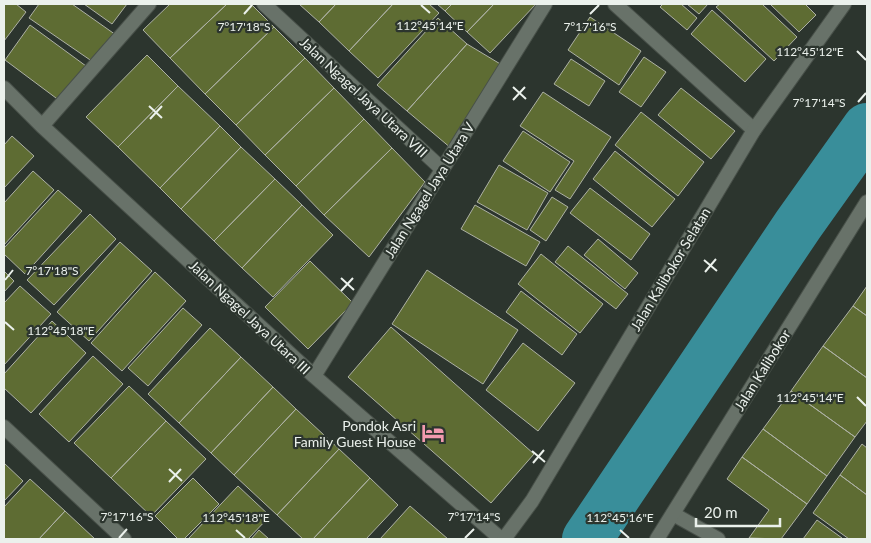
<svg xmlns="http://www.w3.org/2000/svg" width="871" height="543" font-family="Lato,sans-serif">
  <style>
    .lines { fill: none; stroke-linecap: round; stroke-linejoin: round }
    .river { stroke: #398e9a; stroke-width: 50 }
    .building { fill: #5e6c33; stroke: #adb1a4 }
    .minor-casing { stroke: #485049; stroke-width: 16 }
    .tertiary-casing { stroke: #485049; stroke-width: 16 }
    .minor { stroke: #687269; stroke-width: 14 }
    .tertiary { stroke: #687269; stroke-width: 14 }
    .ticks { fill: none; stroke: #ebf1ec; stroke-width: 2 }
    .labels { text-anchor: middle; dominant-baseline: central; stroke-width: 4.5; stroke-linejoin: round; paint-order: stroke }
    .street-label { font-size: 14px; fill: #ebf1ec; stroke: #2c352e }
    .poi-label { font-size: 14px; fill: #ebf1ec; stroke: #2c352e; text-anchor: end }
    .ticks-label { font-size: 12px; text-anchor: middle; fill: #ebf1ec; stroke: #2c352e; stroke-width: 4.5; stroke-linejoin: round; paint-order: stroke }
  </style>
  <rect width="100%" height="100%" fill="#2c352e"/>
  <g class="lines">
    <!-- river -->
    <path class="river" d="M587,539l211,-314 69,-97"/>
  </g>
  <!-- building -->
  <path class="building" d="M4,4h12l10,8 -22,29z
    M39,4h33l44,31 -20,29 -67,-46z
    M84,4h43l-15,20z
    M170,4h57l-57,54 -27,-28z
    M227,4h24l23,23 -69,67 -35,-36z
    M299,4h37l-17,18z
    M336,4h57l-44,47 -30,-29z
    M393,4h36l10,9 -61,65 -29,-27z
    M437,4h15l-7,7z
    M452,4h42l-27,28 -22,-21z
    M494,4h42l-46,49 -23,-21z
    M663,4h18l16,14 -10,12 -27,-23z
    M687,4h21l-9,10z
    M720,4h42l35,33 -23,24 -58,-54z
    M770,4h35l11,11 -17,17z
    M712,10l54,49 -21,23 -54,-48z
    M590,17l51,34 -22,34 -51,-35z
    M438,18l29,26 -60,67 -30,-26z
    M30,25l56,41 -26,35 -55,-41z
    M274,27l31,31 -69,67 -31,-31z
    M467,44l35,21 -50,84 -45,-38z
    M147,55l31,31 -60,61 -32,-30z
    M644,57l22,15 -25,35 -22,-15z
    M305,58l29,30 -69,67 -29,-30z
    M571,59l34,22 -16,25 -35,-22z
    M178,86l42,40 -60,62 -42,-41z
    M334,88l30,31 -68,67 -31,-31z
    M681,88l54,43 -24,28 -53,-44z
    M543,92l68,45 -41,62 -15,-9 19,-29 -54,-35z
    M641,112l63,50 -26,34 -63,-51z
    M364,119l28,29 -68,67 -28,-29z
    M220,126l21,21 -60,62 -21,-21z
    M523,131l47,31 -20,30 -47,-31z
    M12,136l22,20 -30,32v-43z
    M241,147l34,32 -61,62 -33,-32z
    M392,148l33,34 -56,75 -45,-42z
    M615,151l60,48 -23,28 -59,-48z
    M499,165l49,28 -21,37 -50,-28z
    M33,171l21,19 -50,55v-42z
    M275,179l27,26 -60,63 -28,-27z
    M590,188l60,46 -19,26 -61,-47z
    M58,190l24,21 -57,63 -21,-20v-6z
    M552,197l16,10 -22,34 -16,-11z
    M302,205l31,30 -60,62 -31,-29z
    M475,205l65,37 -14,24 -65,-37z
    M90,214l26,25 -62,66 -27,-25z
    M598,239l40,34 -13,16 -41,-34z
    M120,242l32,29 -63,70 -32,-29z
    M568,246l60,48 -12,15 -61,-47z
    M541,254l62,50 -23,29 -62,-49z
    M310,261l43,42 -45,46 -43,-42z
    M427,270l91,60 -35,54 -91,-60z
    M4,271l10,10 -10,11z
    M155,272l31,29 -64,70 -31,-28z
    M20,286l31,28 -47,51v-62z
    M867,286v30l-14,-10z
    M521,291l56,43 -15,21 -56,-43z
    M853,306l14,10v62l-44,-32z
    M183,308l19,17 -54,61 -20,-18z
    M52,321l34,32 -55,60 -27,-25v-14z
    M391,327l143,127 -43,49 -143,-126z
    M210,328l31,29 -62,66 -31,-29z
    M523,343l52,40 -37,48 -52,-41z
    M823,346l44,32v43l-12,16 -64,-46z
    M93,356l30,28 -54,58 -30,-28z
    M241,357l32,30 -62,66 -32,-30z
    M129,386l37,35 -55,57 -37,-35z
    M273,387l23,22 -62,66 -23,-22z
    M791,391l64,46 -28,39 -64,-47z
    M296,409l43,40 -62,66 -43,-40z
    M166,421l40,38 -55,57 -40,-38z
    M763,429l64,47 -20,28 -65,-47z
    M862,444l5,4v47l-27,-20z
    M339,449l31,29 -57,61h-10l-26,-24z
    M742,457l65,47 -26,35 -32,-1 20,-28 -42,-31z
    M4,463l19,18 -19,20z
    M840,475l27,20v44h-18l-36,-26z
    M193,478l26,26 -35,35h-6l-23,-23z
    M370,478l28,27 -32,34h-53z
    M30,479l35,32 -26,28h-35v-32z
    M238,486l32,30 -22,23h-60z
    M410,506l38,33h-68z
    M65,511l30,28h-56z
    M817,520l25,18 -1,1h-38z
    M259,530l10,9h-18z"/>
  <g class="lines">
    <defs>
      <path id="minor" d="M264,4l178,165
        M615,4l139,126
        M4,88l38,38 272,250 187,163
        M42,126l107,-122
        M314,376l231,-372
        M4,427l120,112
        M673,514l45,25"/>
      <path id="tertiary" d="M504,539l28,-38 222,-371 90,-126
        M657,539l210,-337"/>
    </defs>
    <!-- minor casing -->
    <use href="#minor" class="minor-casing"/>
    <!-- tertiary casing -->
    <use href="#tertiary" class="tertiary-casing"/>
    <!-- minor -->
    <use href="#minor" class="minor"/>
    <!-- tertiary -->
    <use href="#tertiary" class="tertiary"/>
  </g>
  <!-- ticks -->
  <path class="ticks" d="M421,5l9,8M244,14l8,-9M590,14l9,-9M857,51l9,9M513,87l13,12M513,100l12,-13M858,102l8,-9M149,106l13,12M150,119l12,-13M704,260l13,11M705,272l11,-13M341,278l13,12M5,280l8,-10M341,291l12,-13M5,322l9,8M857,397l9,9M532,451l13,11M533,463l11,-13M169,469l13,12M169,482l12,-13M236,530l9,8M620,530l9,8M119,538l8,-9M465,538l9,-9"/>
  <!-- icons -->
  <defs>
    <symbol id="hotel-bare" viewBox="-9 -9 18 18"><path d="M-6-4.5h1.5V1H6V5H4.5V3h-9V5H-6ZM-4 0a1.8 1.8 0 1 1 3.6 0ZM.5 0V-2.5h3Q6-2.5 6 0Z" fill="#f29aaf" stroke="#2c352e" stroke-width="2.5" paint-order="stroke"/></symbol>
  </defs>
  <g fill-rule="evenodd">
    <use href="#hotel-bare" x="417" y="417" width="32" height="32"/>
  </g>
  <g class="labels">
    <!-- street labels -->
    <g class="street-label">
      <text transform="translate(364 97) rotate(43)">Jalan Ngagel Jaya Utara VIII</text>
      <text transform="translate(429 190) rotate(-58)">Jalan Ngagel Jaya Utara V</text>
      <text transform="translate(670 269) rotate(-59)">Jalan Kalibokor Selatan</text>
      <text transform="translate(250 317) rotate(43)">Jalan Ngagel Jaya Utara III</text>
      <text transform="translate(762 370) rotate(-58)">Jalan Kalibokor</text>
    </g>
    <!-- poi labels -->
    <g class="poi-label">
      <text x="416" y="425">Pondok Asri<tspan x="416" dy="16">Family Guest House</tspan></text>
    </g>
  </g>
  <g class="ticks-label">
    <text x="430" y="30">112°45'14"E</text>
    <text x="244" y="31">7°17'18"S</text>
    <text x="590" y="31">7°17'16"S</text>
    <text x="810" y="56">112°45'12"E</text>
    <text x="819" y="107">7°17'14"S</text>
    <text x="52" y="275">7°17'18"S</text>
    <text x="61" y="335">112°45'18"E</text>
    <text x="810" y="402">112°45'14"E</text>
    <text x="127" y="521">7°17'16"S</text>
    <text x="474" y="521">7°17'14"S</text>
    <text x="236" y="522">112°45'18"E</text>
    <text x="620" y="522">112°45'16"E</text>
  </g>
  <!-- border -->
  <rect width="871" height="543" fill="none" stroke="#ebf1ec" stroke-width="10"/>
  <!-- scale -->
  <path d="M696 518v8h84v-8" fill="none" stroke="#ebf1ec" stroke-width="2.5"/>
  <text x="704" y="518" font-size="15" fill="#ebf1ec" stroke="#2c352e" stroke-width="4" paint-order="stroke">20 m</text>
</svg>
